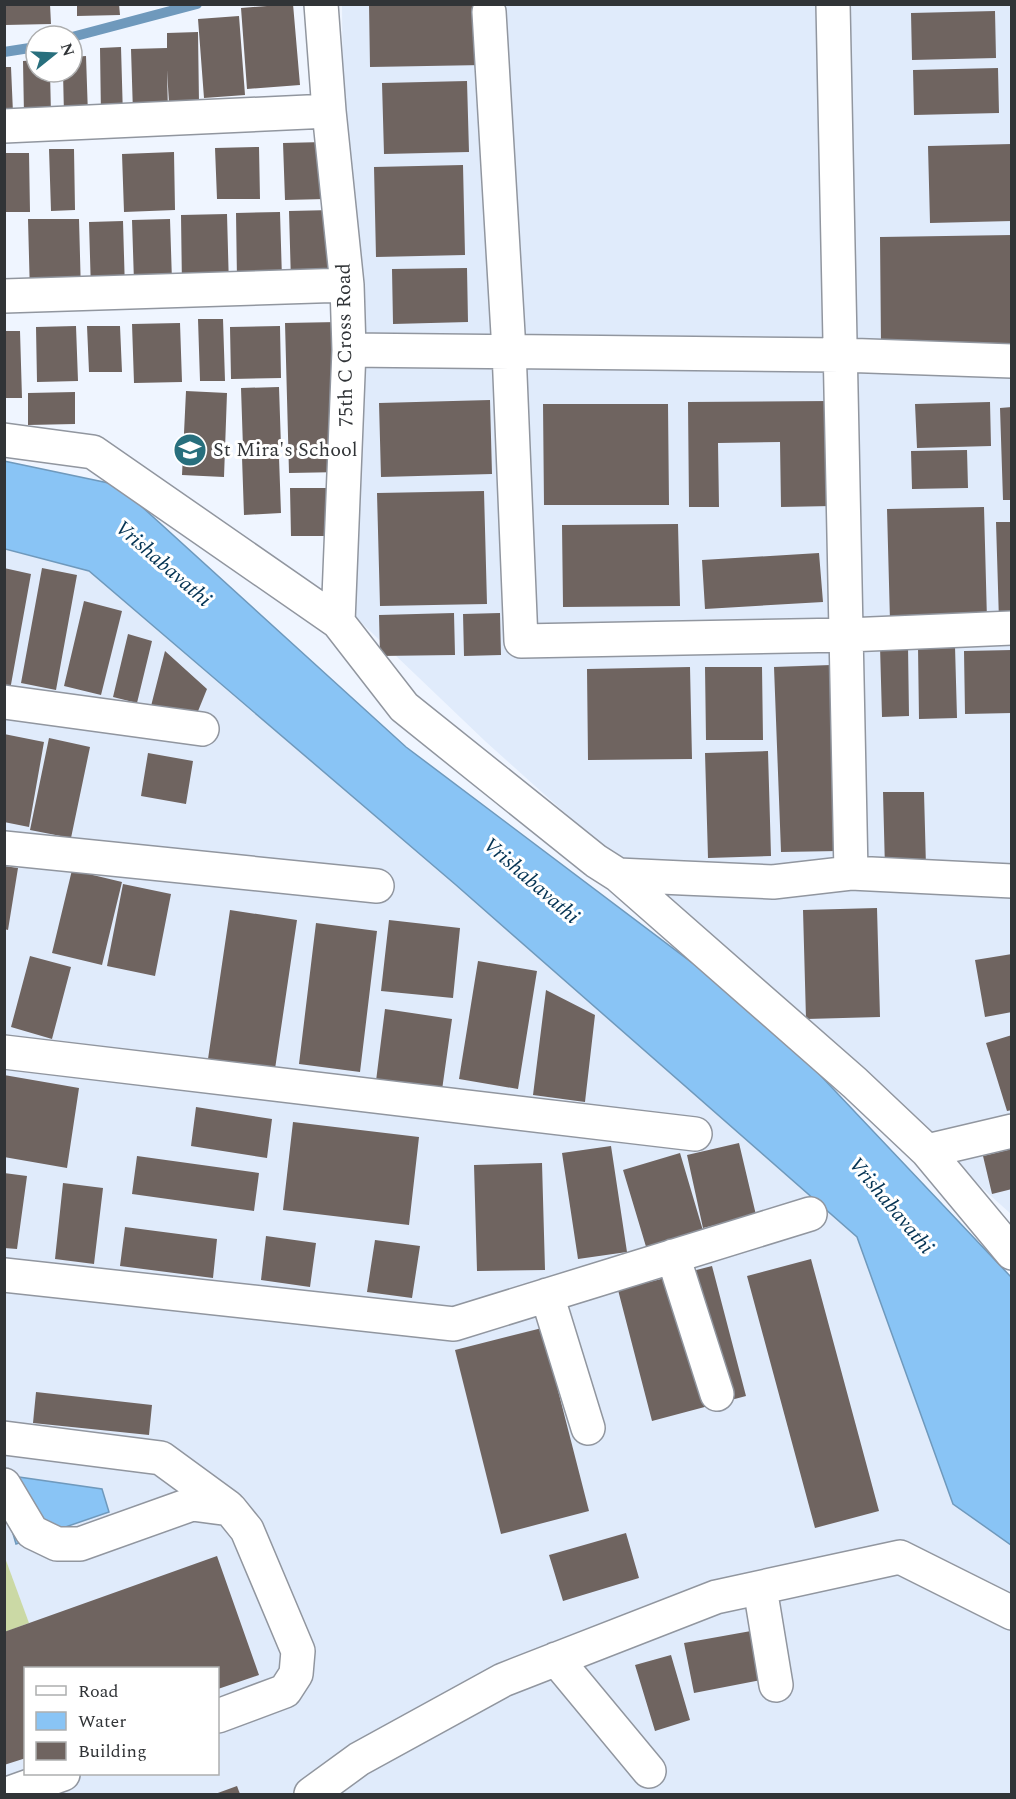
<svg xmlns="http://www.w3.org/2000/svg" width="1016" height="1799" font-family="Spectral,serif">
  <style>
    .built { fill: #e0ebfb; fill-rule: evenodd }
    .green { fill: #cbd9a5 }
    .water { fill: #89c4f5; stroke: #6f99bc; stroke-width: 1.5 }
    .lines { fill: none; stroke-linecap: round; stroke-linejoin: round }
    .stream { stroke: #6f99bc; stroke-width: 10 }
    .building { fill: #6f6460 }
    .minor-casing { stroke: #91969f; stroke-width: 36 }
    .minor { stroke: #fff; stroke-width: 33 }
    .labels { text-anchor: middle; dominant-baseline: central; stroke-width: 6; stroke-linejoin: round; paint-order: stroke }
    .street-label { font-size: 20px; fill: #313437; stroke: #fff }
    .poi-label { font-size: 20px; fill: #313437; stroke: #fff; text-anchor: start }
    .water-label { font-size: 21px; font-style: italic; fill: #043353; stroke: #fff }
  </style>
  <rect width="100%" height="100%" fill="#eff5ff"/>
  <!-- built -->
  <path class="built" d="M342,5h669v1209l-526,-473 -137,-131z
    M4,549l84,22 368,314 401,352 96,267 58,41v249h-1006zM26,1668h192v106h-192z"/>
  <!-- green -->
  <path class="green" d="M4,1555l25,68 -24,9h-1z"/>
  <!-- water -->
  <path class="water" d="M4,461l114,24 288,262 362,273 243,257v268l-58,-41 -96,-267 -401,-352 -367,-314 -84,-22z
    M5,1475l97,14 7,23 -93,32 -11,-38z"/>
  <g class="lines">
    <!-- stream -->
    <path class="stream" d="M72,37l125,-33
      M4,52l32,-5"/>
  </g>
  <!-- building -->
  <path class="building" d="M5,4h45l1,20 -46,1z
    M77,4h42l1,11 -43,1z
    M293,4l7,81 -53,4 -6,-81z
    M369,4h114l1,61 -114,2z
    M995,11l1,47 -84,2 -1,-47z
    M239,16l6,79 -41,3 -6,-79z
    M198,32l1,71h-30l-2,-33 1,43h-35l-2,-64 36,-1v-15z
    M121,47l2,70h-22l-1,-69z
    M86,56l2,59h-24l-1,-43h9v-15z
    M36,60v12h14l1,42 -27,1 -1,-54z
    M4,67h7l2,46 -9,1z
    M998,68l1,45 -85,2 -1,-45z
    M467,81l2,71 -85,2 -2,-71z
    M324,142l1,57 -40,1 -2,-57z
    M1012,144v77l-82,2 -2,-77z
    M259,147l1,52h-43l-2,-51z
    M49,149h25l1,61 -24,1z
    M174,152l1,58 -51,2 -2,-58z
    M4,153h25l1,59h-26z
    M463,165l2,90 -89,2 -2,-90z
    M332,210l1,72h-42l-2,-71z
    M280,212l2,67 -45,1 -1,-67z
    M227,214l2,73 -47,1 -1,-73z
    M28,219h51l2,74 -51,1z
    M170,219l2,62 -38,1 -2,-62z
    M123,221l2,69 -34,1 -2,-69z
    M1012,235v108l-131,2 -1,-108z
    M467,268l1,54 -75,2 -1,-55z
    M198,319h25l2,62h-25z
    M338,322l4,150 -53,1 -4,-150z
    M180,323l2,59 -48,1 -2,-59z
    M76,326l2,55 -41,1 -1,-55z
    M87,326h33l2,46h-33z
    M280,326l1,52 -50,1 -1,-52z
    M4,331h16l2,67h-18z
    M279,387l2,60 -38,1 -2,-60z
    M186,391l41,2 -3,84 -42,-2z
    M75,392v32l-47,1v-32z
    M490,400l2,74 -111,3 -2,-74z
    M831,401l1,105 -51,1 -1,-65 -62,1 1,64h-30l-1,-105z
    M990,402l1,44 -74,2 -2,-44z
    M543,404h125l1,101h-125z
    M1012,407v93h-9l-3,-92z
    M967,450l1,38 -56,1 -1,-38z
    M242,457h37l2,56 -37,2z
    M290,488h37l1,48h-37z
    M484,491l3,113 -107,2 -3,-113z
    M984,507l3,113 -97,1 -3,-112z
    M996,522h16v99h-13z
    M678,524l2,82 -117,1 -1,-82z
    M819,553l4,49 -118,7 -3,-49z
    M4,568l27,6 -21,116 -6,-1z
    M42,568l35,7 -21,115 -35,-7z
    M84,601l38,10 -21,84 -37,-9z
    M454,613l1,42 -75,1 -1,-41z
    M500,613l1,42 -37,1 -1,-42z
    M128,634l24,7 -15,62 -24,-6z
    M908,645l1,71 -27,1 -2,-71z
    M955,646l2,72 -38,1 -1,-72z
    M1012,650v63l-47,1 -1,-63z
    M165,651l42,38 -13,32 -44,-11z
    M831,665l7,186 -57,1 -7,-185z
    M690,667l2,92 -104,1 -1,-91z
    M705,667h57l1,73h-57z
    M4,734l40,8 -15,85 -25,-5z
    M49,738l41,9 -19,91 -41,-8z
    M768,751l3,105 -63,2 -3,-105z
    M148,753l45,8 -7,43 -45,-8z
    M883,792h41l2,75 -41,2z
    M4,866l14,2 -10,62 -4,-1z
    M72,870l50,12 -20,83 -50,-12z
    M123,884l48,10 -16,82 -48,-10z
    M877,908l3,109 -74,2 -3,-109z
    M230,910l67,10 -22,149 -67,-10z
    M389,920l71,8 -7,70 -72,-7z
    M316,923l61,8 -17,141 -61,-8z
    M1012,954v58l-27,5 -10,-57z
    M30,956l41,11 -19,72 -41,-12z
    M478,961l59,10 -19,118 -59,-10z
    M546,990l49,25 -10,87 -52,-7z
    M385,1009l67,10 -11,78 -66,-8z
    M1012,1035v75l-5,1 -21,-68z
    M4,1075l75,13 -12,80 -63,-11z
    M196,1107l76,12 -5,39 -76,-12z
    M293,1122l126,15 -10,88 -126,-15z
    M739,1143l17,72 -53,13 -16,-73z
    M611,1146l16,106 -49,7 -16,-106z
    M1012,1149v40l-20,5 -9,-38z
    M680,1153l24,81 -57,16 -24,-80z
    M137,1156l122,17 -5,38 -122,-17z
    M542,1163l3,107 -68,1 -3,-106z
    M4,1173l23,3 -10,73 -13,-1z
    M63,1183l40,5 -9,76 -39,-5z
    M125,1227l92,12 -4,39 -93,-12z
    M266,1236l50,7 -6,44 -49,-7z
    M375,1240l45,6 -8,52 -45,-6z
    M811,1259l68,252 -64,17 -68,-252z
    M712,1266l34,130 -94,25 -34,-131z
    M542,1328l47,183 -88,23 -46,-184z
    M36,1392l116,13 -3,30 -116,-12z
    M626,1533l13,45 -76,23 -14,-46z
    M217,1556l42,119 -41,14v-21h-192v90l-22,7v-133z
    M751,1631l10,49 -67,13 -10,-50z
    M671,1655l19,65 -35,11 -20,-66z
    M237,1786l3,8h-25z"/>
  <g class="lines">
    <defs>
      <path id="minor" d="M489,12l20,339 12,290 326,-6 165,-7
        M4,126l325,-15
        M4,296l343,-11
        M349,350l491,5 172,6
        M4,440l89,12 245,170 11,-272 -2,-65 -18,-174 -8,-107
        M338,622l66,85 192,154 22,14 65,3 90,4 78,-9 -18,-869
        M4,702l198,27
        M4,848l373,38
        M851,873l161,8
        M618,875l237,208 72,68 85,102
        M4,1052l691,82
        M927,1151l85,-20
        M673,1256l44,138
        M4,1275l450,49 356,-110
        M547,1295l41,133
        M4,1438l157,20 67,49
        M4,1485l28,47 25,12h23l112,-40 38,5 17,21 51,121 -2,23 -11,17 -67,25
        M760,1588l16,97
        M556,1659l93,112
        M7,1794l56,-20
        M311,1794l48,-35 144,-79 213,-83 184,-40 112,56"/>
    </defs>
    <!-- minor casing -->
    <use href="#minor" class="minor-casing"/>
    <!-- minor -->
    <use href="#minor" class="minor"/>
  </g>
  <!-- icons -->
  <defs>
    <symbol id="school-disc" viewBox="-11 -11 22 22"><circle r="9.5" fill="#286f7d" stroke="#fff"/><path d="M0-5L7-2L0 1L-7-2ZM-4 1L0 2.5L4 1V4Q0 6-4 4Z" fill="#fff"/></symbol>
  </defs>
  <g fill-rule="evenodd">
    <use href="#school-disc" x="171" y="431" width="38" height="38"/>
  </g>
  <g class="labels">
    <!-- street labels -->
    <g class="street-label">
      <text transform="translate(345 345) rotate(-91)">75th C Cross Road</text>
    </g>
    <!-- poi labels -->
    <g class="poi-label">
      <text x="213" y="450">St Mira's School</text>
    </g>
    <!-- water labels -->
    <g class="water-label">
      <text transform="translate(163 564) rotate(41)">Vrishabavathi</text>
      <text transform="translate(531 881) rotate(41)">Vrishabavathi</text>
      <text transform="translate(891 1206) rotate(50)">Vrishabavathi</text>
    </g>
  </g>
  <!-- border -->
  <rect width="1016" height="1799" fill="none" stroke="#313437" stroke-width="12"/>
  <!-- legend -->
  <rect x="24" y="1667" width="195" height="108" fill="#ffffff" stroke="#adaeaf" stroke-width="1.5"/>
  <rect x="36" y="1686" width="30" height="9" fill="#ffffff" stroke="#adaeaf" stroke-width="1.5"/>
  <text x="78" y="1697" font-size="18" fill="#313437">Road</text>
  <rect x="36" y="1712" width="30" height="18" fill="#89c4f5" stroke="#adaeaf" stroke-width="1.5"/>
  <text x="78" y="1727" font-size="18" fill="#313437">Water</text>
  <rect x="36" y="1742" width="30" height="18" fill="#6f6460" stroke="#adaeaf" stroke-width="1.5"/>
  <text x="78" y="1757" font-size="18" fill="#313437">Building</text>
  <!-- north arrow -->
  <g transform="translate(54 54) rotate(72)"><circle r="28" fill="#ffffff" stroke="#adaeaf" stroke-width="1.5"/>
  <path d="M0-4.5L10 22L0 15L-10 22Z" fill="#286f7d"/>
  <text y="-9" font-size="16" font-weight="bold" text-anchor="middle" fill="#313437">N</text>
  </g>
</svg>
